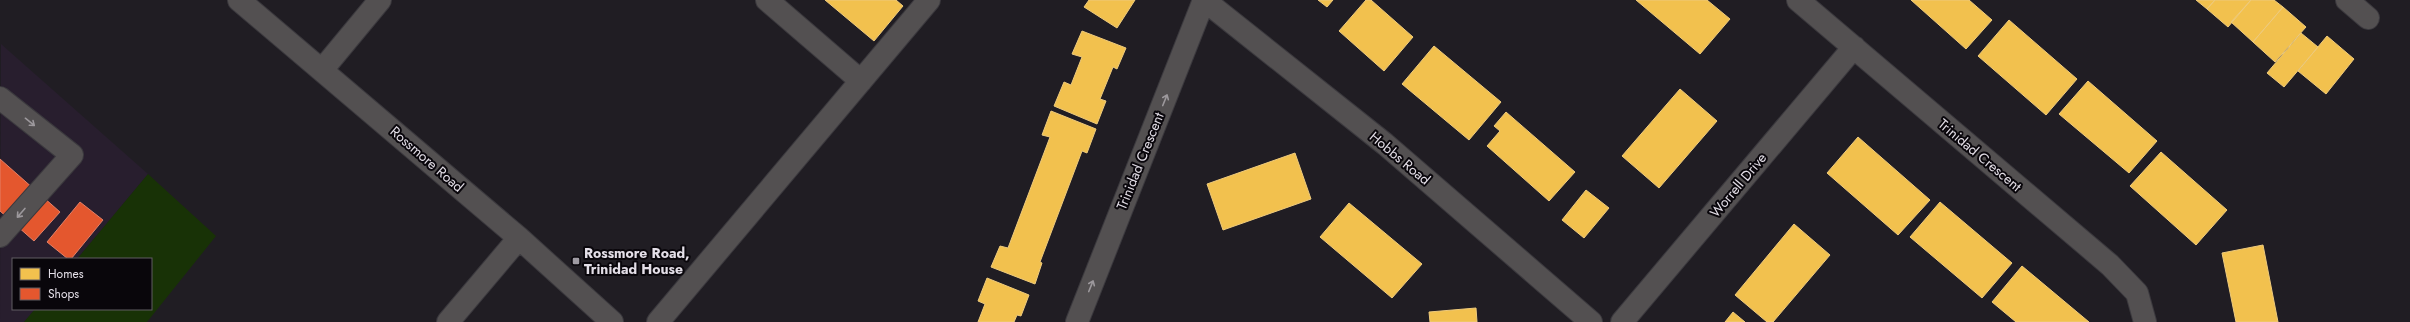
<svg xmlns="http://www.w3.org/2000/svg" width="2410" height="322" font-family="Jost,sans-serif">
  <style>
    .built { fill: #281e2e }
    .green { fill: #183206 }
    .homes { fill: #f2c14e; stroke: #eeca7c }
    .shops { fill: #e4572e; stroke: #e48066 }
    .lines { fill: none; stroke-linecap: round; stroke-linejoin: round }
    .minor-casing { stroke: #3b393e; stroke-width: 24 }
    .minor { stroke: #535051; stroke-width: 22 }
    .oneway { stroke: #9c989c }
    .poi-dot { fill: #9f9ba3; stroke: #09060b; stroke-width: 1.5 }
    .labels { text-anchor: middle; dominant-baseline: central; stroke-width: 4; stroke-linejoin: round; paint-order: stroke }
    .street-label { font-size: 14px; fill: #e4dfe8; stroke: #09060b }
    .poi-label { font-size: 14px; font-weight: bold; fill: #e4dfe8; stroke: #09060b; text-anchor: start }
  </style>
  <rect width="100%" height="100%" fill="#201d23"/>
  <!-- built -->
  <path class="built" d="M1,44l147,130 -71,85h-64v50h22l-11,13h-24z"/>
  <!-- green -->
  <path class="green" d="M148,174l68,62 -69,86h-123l11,-13h116v-50h-74z"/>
  <!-- homes -->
  <path class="homes" d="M825,0h71l7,6 -29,35z
    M1089,0h46l-18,28 -33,-21z
    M1318,0h15l-6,7z
    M1366,0h5l42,37 -29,34 -45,-40z
    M1636,0h71l23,19 -30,35z
    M1911,0h58l23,20 -26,29z
    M2196,0h19l-8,9z
    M2215,0h36l-23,27 -21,-18z
    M2251,0h23l9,7 -30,35 -22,-20z
    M2283,7l23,20 -31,35 -22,-20z
    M2009,20l68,59 -31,36 -68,-59z
    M1082,31l44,17 -9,21 -4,-2 -13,32 6,2 -9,23 -43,-18 10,-24 7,3 11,-28 -10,-3z
    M2301,33l17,14 -34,40 -17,-14z
    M2327,36l27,23 -28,35 -28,-23z
    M1434,46l67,56 -32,38 -67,-56z
    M2088,81l69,60 -28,32 -70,-59z
    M1680,89l37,32 -58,67 -37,-32z
    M1051,111l45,18 -9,24 -5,-2 -42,111 2,1 -7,21 -44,-17 9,-21 8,2 42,-111 -8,-2z
    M1506,112l69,60 -26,29 -62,-55 13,-15 -6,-5z
    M1858,137l72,63 -32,35 -71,-62z
    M2161,152l66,58 -31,35 -66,-59z
    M1295,153l16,46 -88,31 -16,-46z
    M1586,190l23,18 -25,30 -22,-18z
    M1940,202l72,61 -30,35 -72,-61z
    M1349,203l73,61 -30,34 -72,-61z
    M1794,224l36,31 -57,67h-6l-32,-27z
    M2263,245l15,77h-42l-14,-69z
    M2022,266l67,56h-73l-24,-20z
    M987,278l42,17 -8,21 -4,-1 -3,7h-36l7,-18 -7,-3z
    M1476,308l1,14h-47l-1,-10z
    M1733,312l12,10h-20z"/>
  <!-- shops -->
  <path class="shops" d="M0,159l60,53 -26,29 -34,-30z
    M80,202l23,18 -32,39h-3l-21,-17z"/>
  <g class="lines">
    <defs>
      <path id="minor" d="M239,0l280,238 93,84
        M767,0l94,81
        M1204,0l181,144 206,178
        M1798,0l312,265 27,28 8,29
        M2347,0l21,18
        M322,70l58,-70
        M0,98l72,57 -72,81
        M448,322l71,-84
        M658,322l271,-322
        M1077,322l127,-322
        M1622,322l232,-275"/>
    </defs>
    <!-- minor casing -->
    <use href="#minor" class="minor-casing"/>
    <!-- minor -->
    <use href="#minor" class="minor"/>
  </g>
  <!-- one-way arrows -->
  <defs><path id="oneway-shaft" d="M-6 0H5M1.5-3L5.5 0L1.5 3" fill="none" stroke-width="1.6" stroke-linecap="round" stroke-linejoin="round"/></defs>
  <g class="oneway">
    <use href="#oneway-shaft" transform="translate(1165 100) rotate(-68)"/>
    <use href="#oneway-shaft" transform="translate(30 122) rotate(39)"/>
    <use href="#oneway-shaft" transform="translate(21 213) rotate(131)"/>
    <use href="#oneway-shaft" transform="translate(1091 286) rotate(-68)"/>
  </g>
  <!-- markers -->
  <rect class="poi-dot" x="572" y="257" width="8" height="8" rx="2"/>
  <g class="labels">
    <!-- street labels -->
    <g class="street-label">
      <text transform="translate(1980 155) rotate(40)">Trinidad Crescent</text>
      <text transform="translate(1400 158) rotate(40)">Hobbs Road</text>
      <text transform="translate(427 159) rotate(41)">Rossmore Road</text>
      <text transform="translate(1140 161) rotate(-68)">Trinidad Crescent</text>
      <text transform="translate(1738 185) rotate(-50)">Worrell Drive</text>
    </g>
    <!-- poi labels -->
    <g class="poi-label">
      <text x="584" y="253">Rossmore Road,<tspan x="584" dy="16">Trinidad House</tspan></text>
    </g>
  </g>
  <!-- legend -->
  <rect x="12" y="258" width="140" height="52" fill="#09060b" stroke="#615d63"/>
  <rect x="20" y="268" width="20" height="12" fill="#f2c14e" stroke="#615d63"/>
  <text x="48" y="278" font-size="12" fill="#e4dfe8">Homes</text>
  <rect x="20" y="288" width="20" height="12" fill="#e4572e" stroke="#615d63"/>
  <text x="48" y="298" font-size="12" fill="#e4dfe8">Shops</text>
</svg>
